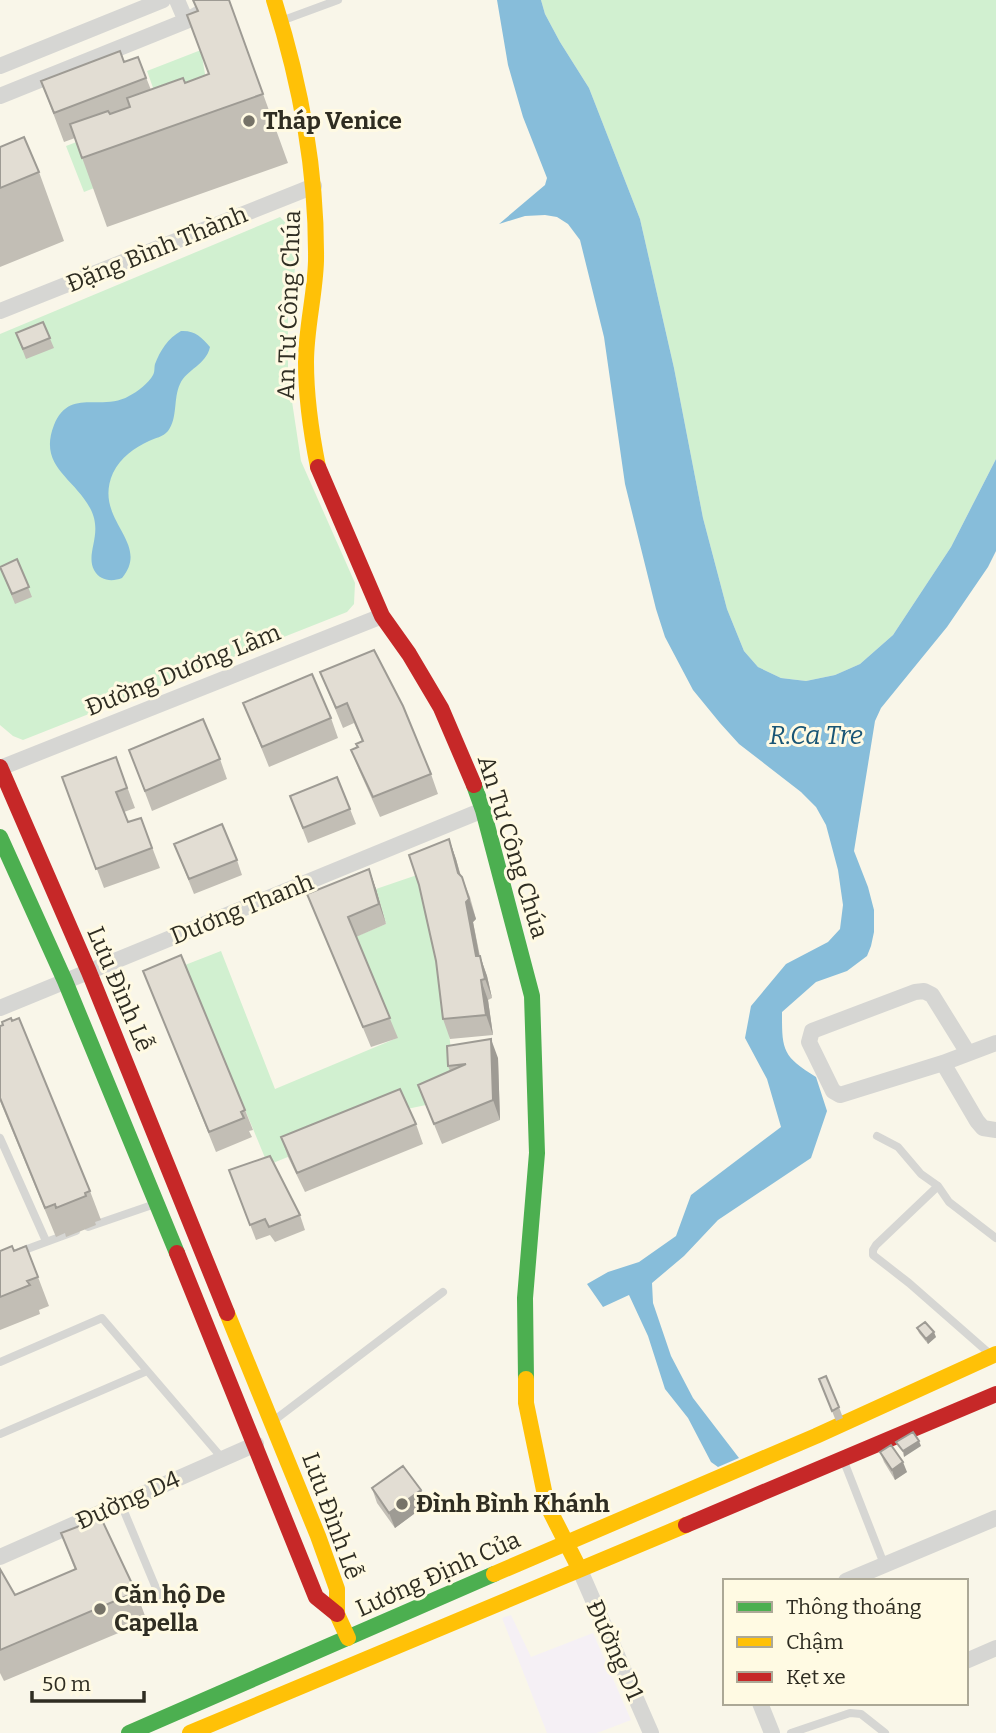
<svg xmlns="http://www.w3.org/2000/svg" width="996" height="1733" font-family="Bitter,serif">
  <style>
    .education { fill: #f5f0f5 }
    .green { fill: #d1f0d0 }
    .water { fill: #87bdda }
    .lines { fill: none; stroke-linecap: round; stroke-linejoin: round }
    .lane { stroke: #d6d6d3; stroke-width: 8 }
    .street { stroke: #d6d6d3; stroke-width: 16 }
    .fast { stroke: #4caf50; stroke-width: 16 }
    .slow { stroke: #ffc107; stroke-width: 16 }
    .jam { stroke: #c62828; stroke-width: 16 }
    .wall { fill: #c2beb5 }
    .shaded-wall { fill: #9e9b94 }
    .building { fill: #e2ddd3; stroke: #9e9b94; stroke-width: 2 }
    .poi-dot { fill: #767368; stroke: #fffae3; stroke-width: 2.5 }
    .labels { text-anchor: middle; dominant-baseline: central; stroke-width: 6; stroke-linejoin: round; paint-order: stroke }
    .poi-label { font-size: 24px; font-weight: bold; fill: #2f2d22; stroke: #fffae3; text-anchor: start }
    .street-label { font-size: 24px; fill: #2f2d22; stroke: #fffae3 }
    .water-label { font-size: 26px; font-style: italic; fill: #195575; stroke: #fffae3 }
  </style>
  <rect width="100%" height="100%" fill="#f9f6e9"/>
  <!-- education -->
  <path class="education" d="M511,1615l20,42 62,-24 38,87 -34,13h-50l-45,-115z"/>
  <!-- green -->
  <path class="green" d="M541,0h455v459l-45,88 -58,88 -33,29 -25,11 -29,6 -25,-3 -23,-11 -14,-16 -17,-42 -24,-91 -29,-150 -34,-149 -51,-131 -29,-46 -15,-28z
    M201,50l15,90 -132,52 -18,-46 95,-36 -14,-39z
    M280,217l10,10 8,22 -10,65v61l13,86 54,122 -1,21 -7,8 -324,128 -10,-4 -13,-11v-391z
    M417,875l26,106 12,104 -29,20 -19,4 -139,56 -83,-200 36,-14 54,138 122,-51 -42,-101 31,-13 -10,-35z"/>
  <!-- water -->
  <path class="water" d="M497,0h44l4,14 15,28 29,46 51,131 34,149 29,150 24,91 17,42 14,16 23,11 25,3 29,-6 25,-11 33,-29 58,-88 45,-88v92l-8,16 -41,60 -66,81 -6,13 -21,130 14,36 6,23v22l-3,14 -4,10 -20,15 -31,11 -34,30c0,38 0,44 34,65l11,34 -16,47 -93,62 -34,36 -32,27 1,20 18,53 22,42 46,60 -21,9 -7,-5 -23,-44 -23,-29 -17,-53 -19,-41 -26,12 -16,-23 21,-12 31,-10 37,-26 15,-41 90,-68 -14,-48 -22,-41 6,-32 35,-42 42,-22 12,-13 3,-24 -5,-35 -12,-45 -10,-18 -15,-15 -62,-48 -19,-21 -27,-33 -28,-53 -9,-28 -31,-125 -21,-147 -24,-97 -12,-16 -11,-7 -12,-2 -20,1 -26,8 46,-39 2,-7 -24,-61 -15,-52z
    M181,331c13,-1 21,6 29,16 -4,18 -23,22 -30,37 -7,15 -2,34 -12,47 -5,6 -13,7 -19,10 -15,7 -28,16 -36,32 -21,47 39,69 9,105 -10,4 -22,3 -28,-8 -9,-18 10,-36 -4,-62 -17,-31 -52,-42 -36,-83 15,-38 48,-13 75,-29 8,-4 20,-13 24,-21 2,-3 1,-7 2,-11 5,-13 13,-26 26,-33z"/>
  <g class="lines">
    <!-- lane -->
    <path class="lane" d="M281,21l57,-21
      M877,1136l21,11 23,27 17,12 11,16 47,36
      M0,1138l46,103
      M938,1186l-62,59 -3,5v5l36,28 81,71
      M88,1227l67,-23
      M0,1259l76,-28
      M0,1362l102,-44 120,140
      M272,1422l171,-130
      M0,1434l147,-63
      M843,1459l41,105
      M121,1504l40,96
      M791,1733l59,-20 11,1 24,19"/>
    <!-- street -->
    <path class="street" d="M177,0l9,21
      M0,66l163,-66
      M0,96l186,-75 36,-21
      M0,311l314,-125
      M0,768l382,-152
      M0,1008l483,-198
      M968,1053l-36,-58 -8,-4 -9,1 -103,39 -3,11 24,49 7,4 103,-32 53,-20
      M943,1063l34,58 6,7 13,2
      M0,1557l256,-113
      M579,1568l72,165
      M846,1581l150,-63
      M966,1661l30,-13
      M760,1703l12,30"/>
    <!-- fast -->
    <path class="fast" d="M474,785l9,25 49,186 5,157 -12,145 1,81
      M0,837l65,144 112,272
      M129,1733l365,-159"/>
    <!-- slow -->
    <path class="slow" d="M274,0c27,85 43,171 42,261 -1,34 -10,67 -10,101 0,35 5,70 12,105
      M227,1313l91,223 19,53v25l11,24
      M526,1379v24l21,102 32,63
      M494,1574l322,-138 180,-82
      M190,1733l496,-208"/>
    <!-- jam -->
    <path class="jam" d="M318,467l64,149 27,38 32,54 33,77
      M0,767l89,205 138,341
      M177,1253l139,344 21,17
      M686,1525l310,-131"/>
  </g>
  <!-- wall -->
  <path class="wall" d="M229,0l59,163 -181,64 -32,-89 -11,4 -23,-61 83,-19 14,-5 13,33 34,-7 24,-9z
    M0,147l39,25 25,69 -64,26z
    M43,322l11,26 -28,11 -10,-26z
    M17,559l15,38 -17,7 -11,-27z
    M320,672l111,102 7,20 -58,23 -21,-47 -8,-20 7,-3 4,-6 -8,-18 -11,5z
    M243,703l88,15 7,20 -69,29z
    M129,750l91,9 7,20 -75,32z
    M116,757l19,51 -11,4 4,10 13,-4 19,50 -56,20 -42,-111z
    M290,796l60,13 6,15 -48,19z
    M449,839l7,20 5,17 1,1 8,20 6,22 -3,3 7,34 7,20 5,22 -4,2 5,35 -43,4 -7,-20z
    M174,844l63,16 5,15 -48,19z
    M369,869l7,20 10,35 -30,13 42,101 -27,9 -56,-133 -8,-20z
    M143,971l102,139 8,20 -4,1 3,6 -36,15z
    M0,1026l90,165 11,29 -6,2 1,3 -30,12 -1,-4 -9,4 -56,-136z
    M498,1058l2,62 -58,24 -24,-59 32,-14 -2,-5z
    M416,1124l7,20 -118,48 -17,-35 -7,-20z
    M229,1170l71,45 5,15 -30,12 -5,-7 -14,5z
    M0,1251h14l24,26 11,29 -10,4 1,4 -40,16z
    M917,1328l19,9 -8,7 -9,-11z
    M819,1379l20,28 4,11 -7,3z
    M880,1452l27,20 -12,8 -11,-18z
    M372,1488l49,2 5,15 -31,23 -18,-25z
    M61,1533l75,59 11,29 -143,60 -4,-8v-104l15,26 60,-25z"/>
  <!-- shaded-wall -->
  <path class="shaded-wall" d="M449,839l7,20 9,34 -7,-20z
    M369,869l7,20 10,35 -7,-20z
    M462,877l14,42 -3,3 10,54 -7,-20z
    M480,956l7,20 5,22 -7,-19z
    M481,980l7,20 5,35 -7,-20z
    M491,1039l7,19 2,62 -7,-20z
    M934,1332l2,5 -8,7 -2,-5z
    M919,1441l2,5 -17,11 -1,-6z
    M903,1462l4,10 -12,8 -3,-10z
    M421,1490l5,15 -31,23 -6,-15z"/>
  <!-- building -->
  <path class="building" d="M193,0h36l34,94 -181,64 -12,-34 38,-13 2,3 20,-7 -3,-9 56,-20 2,5 24,-9 -22,-59 11,-4z
    M120,51l4,11 14,-5 8,21 -92,35 -13,-32z
    M24,137l15,35 -39,16v-41z
    M43,322l7,16 -27,11 -7,-16z
    M17,559l12,28 -17,7 -12,-27z
    M374,650l29,56 28,68 -58,23 -22,-47 7,-3 -2,-3 7,-3 -16,-38 -11,5 -16,-36z
    M312,674l19,44 -69,29 -19,-44z
    M203,719l17,40 -75,32 -16,-41z
    M116,757l11,31 -11,4 12,30 13,-4 11,30 -56,21 -34,-92z
    M337,777l13,32 -47,19 -13,-32z
    M222,824l15,36 -48,19 -15,-35z
    M449,839l9,34 4,4 7,22 -3,3 10,54h4l5,23 -4,1 5,35 -43,4 -7,-58 -17,-76 -10,-30z
    M369,869l10,35 -31,13 42,101 -27,9 -56,-133z
    M181,955l64,155 -4,2 3,6 -35,14 -66,-161z
    M11,1018l1,3 7,-3 71,173 -5,2 1,3 -30,12 -1,-4 -10,4 -45,-110v-72l3,-1 -1,-3z
    M491,1039l2,61 -59,24 -16,-39 48,-21 -18,2 -1,-20z
    M400,1089l16,35 -119,49 -16,-36z
    M270,1156l30,59 -31,12 -4,-8 -15,6 -21,-55z
    M12,1246l2,5 12,-5 12,31 -11,4 3,4 -30,12v-46z
    M925,1322l9,10 -8,7 -9,-11z
    M826,1376l13,31 -7,4 -13,-32z
    M913,1432l6,9 -16,10 -7,-9z
    M891,1445l12,17 -11,8 -12,-18z
    M403,1466l18,24 -32,23 -17,-25z
    M101,1518l35,74 -136,58v-81l15,26 61,-26 -15,-36z"/>
  <!-- markers -->
  <g class="poi-dot">
    <circle cx="249" cy="121" r="7"/>
    <circle cx="402" cy="1504" r="7"/>
    <circle cx="100" cy="1609" r="7"/>
  </g>
  <g class="labels">
    <!-- poi labels -->
    <g class="poi-label">
      <text x="263" y="121">Tháp Venice</text>
      <text x="416" y="1504">Đình Bình Khánh</text>
      <text x="114" y="1595">Căn hộ De<tspan x="114" dy="28">Capella</tspan></text>
    </g>
    <!-- street labels -->
    <g class="street-label">
      <text transform="translate(157 249) rotate(-22)">Đặng Bình Thành</text>
      <text transform="translate(289 305) rotate(-88)">An Tư Công Chúa</text>
      <text transform="translate(183 670) rotate(-22)">Đường Dương Lâm</text>
      <text transform="translate(513 847) rotate(73)">An Tư Công Chúa</text>
      <text transform="translate(242 909) rotate(-22)">Dương Thanh</text>
      <text transform="translate(120 989) rotate(67)">Lưu Đình Lễ</text>
      <text transform="translate(128 1500) rotate(-24)">Đường D4</text>
      <text transform="translate(332 1516) rotate(70)">Lưu Đình Lễ</text>
      <text transform="translate(438 1574) rotate(-24)">Lương Định Của</text>
      <text transform="translate(615 1650) rotate(66)">Đường D1</text>
    </g>
    <!-- water labels -->
    <g class="water-label">
      <text x="816" y="735">R.Ca Tre</text>
    </g>
  </g>
  <!-- legend -->
  <rect x="723" y="1579" width="245" height="126" fill="#fffae3" stroke="#aca896" stroke-width="2"/>
  <rect x="737" y="1602" width="35" height="10" fill="#4caf50" stroke="#aca896" stroke-width="2"/>
  <text x="786" y="1614" font-size="21" fill="#2f2d22">Thông thoáng</text>
  <rect x="737" y="1637" width="35" height="10" fill="#ffc107" stroke="#aca896" stroke-width="2"/>
  <text x="786" y="1649" font-size="21" fill="#2f2d22">Chậm</text>
  <rect x="737" y="1672" width="35" height="10" fill="#c62828" stroke="#aca896" stroke-width="2"/>
  <text x="786" y="1684" font-size="21" fill="#2f2d22">Kẹt xe</text>
  <!-- scale -->
  <path d="M32 1691v10h112v-10" fill="none" stroke="#2f2d22" stroke-width="3.5"/>
  <text x="42" y="1691" font-size="21" fill="#2f2d22" stroke="#fffae3" stroke-width="5" paint-order="stroke">50 m</text>
</svg>
